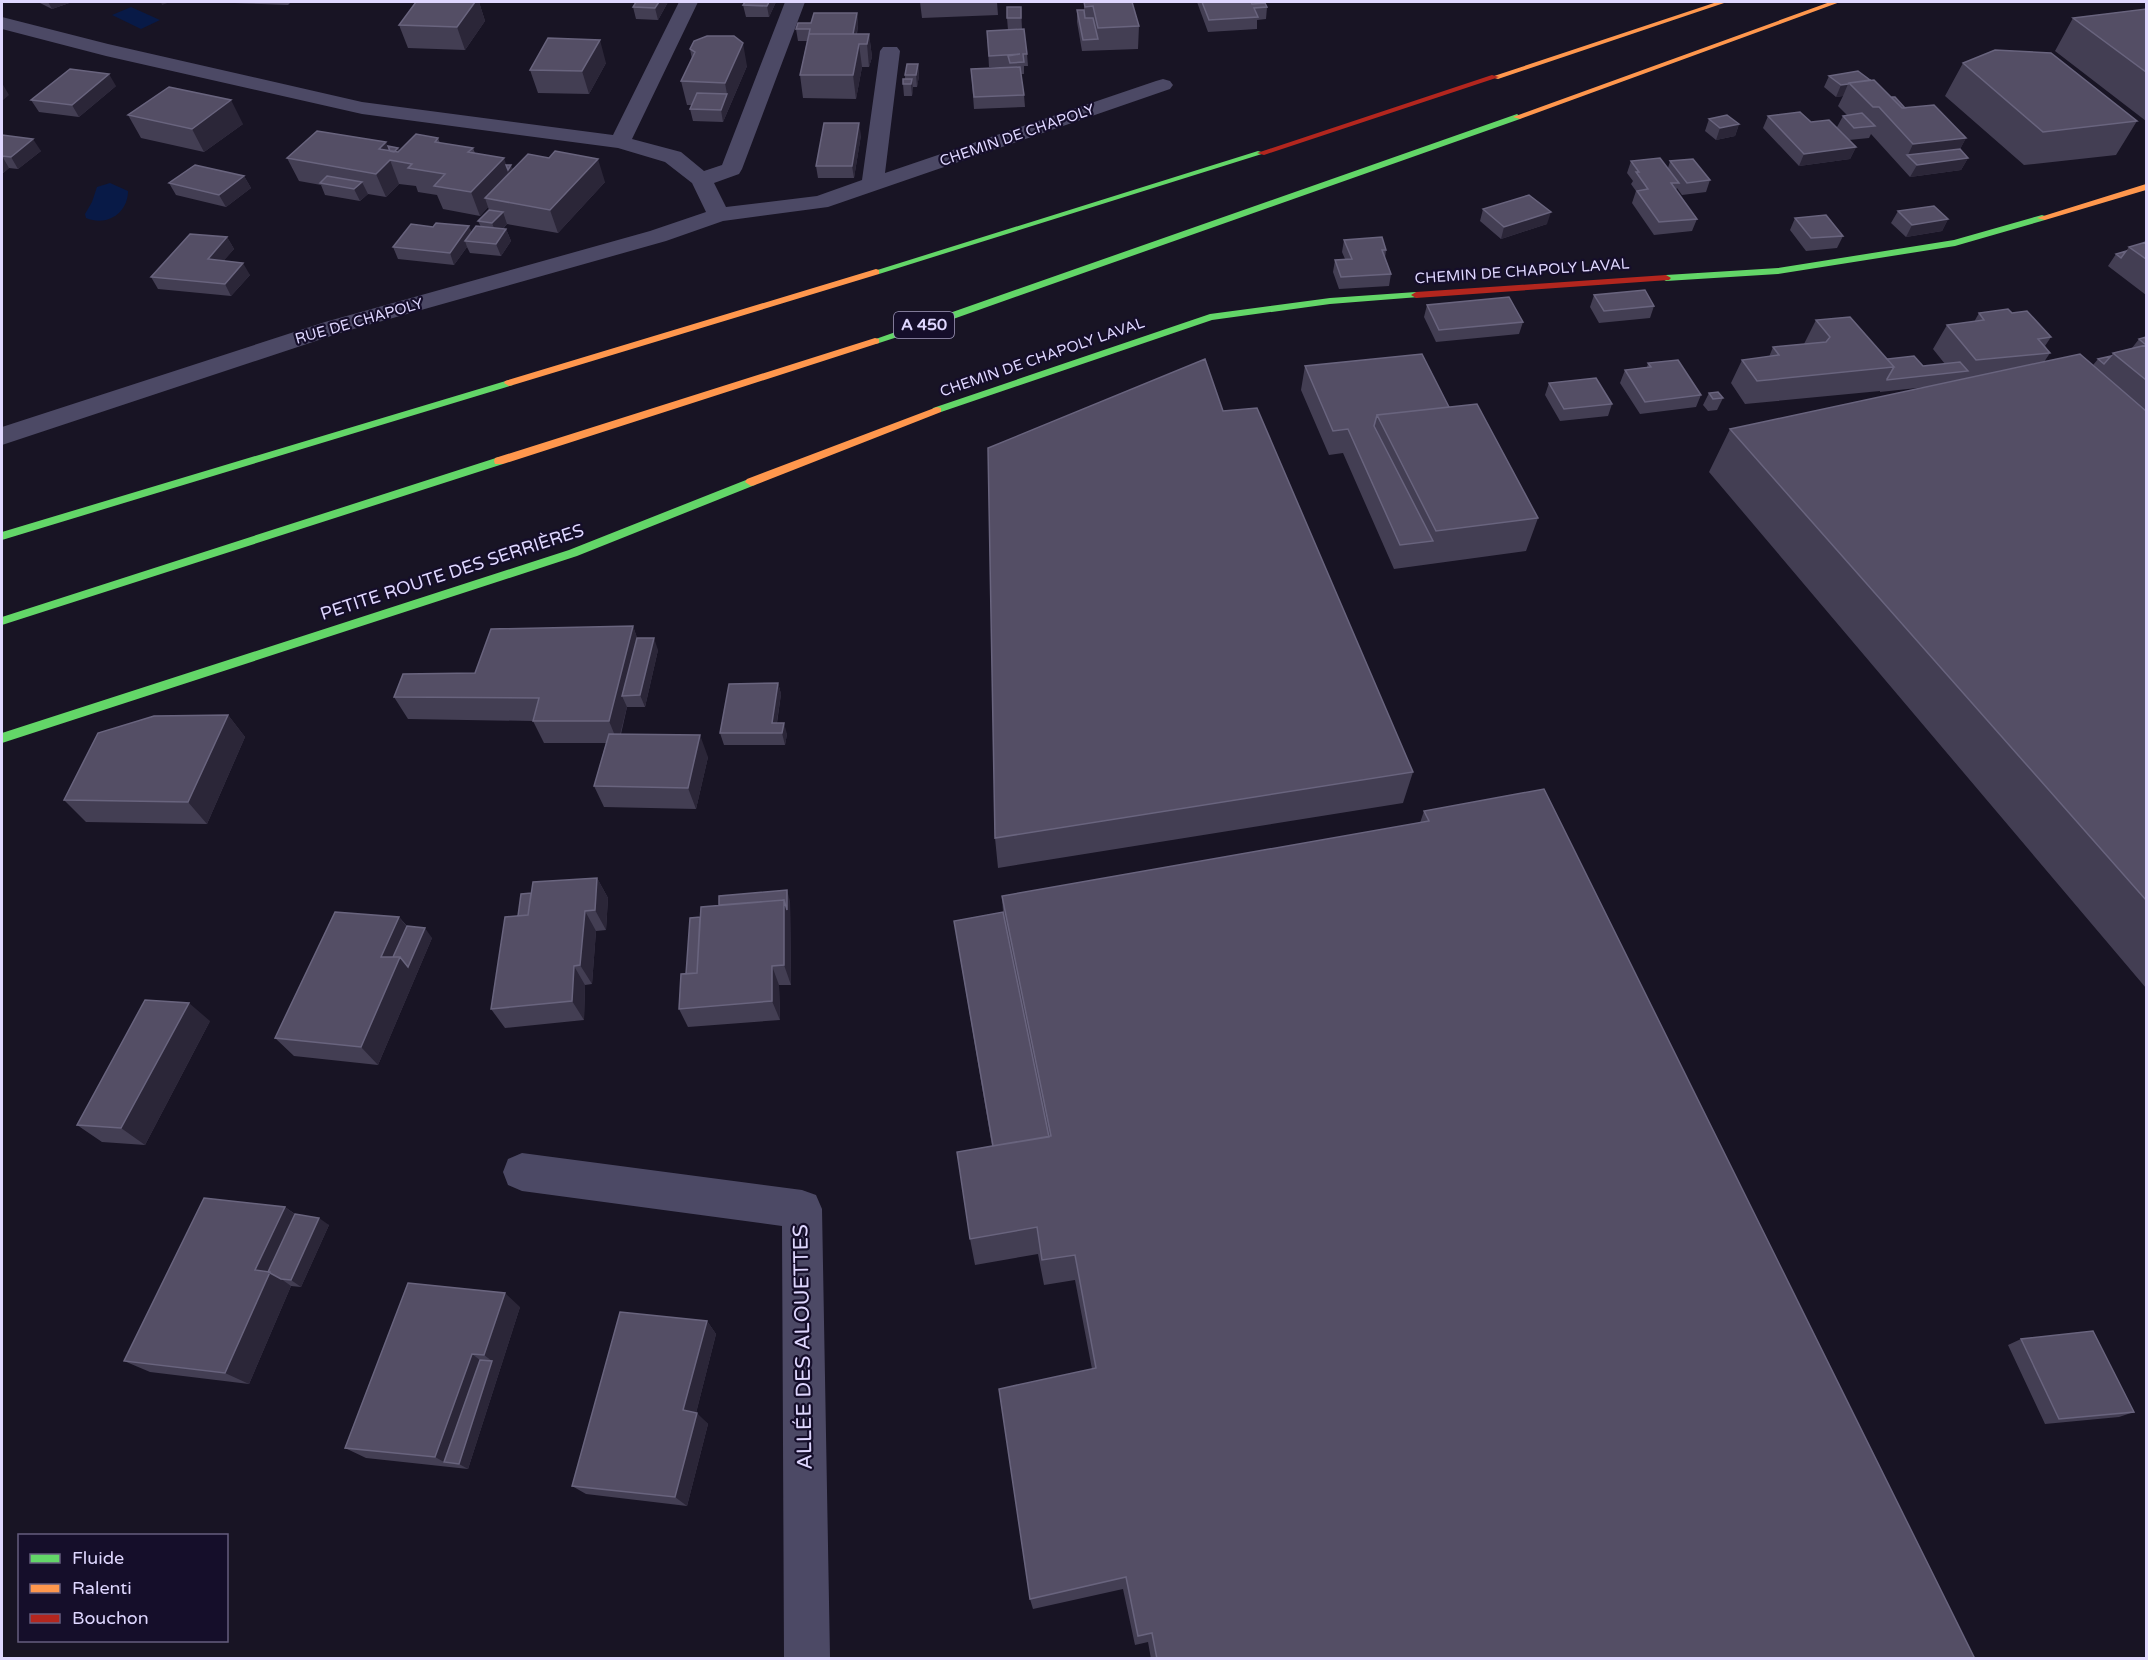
<svg xmlns="http://www.w3.org/2000/svg" width="2148" height="1660" font-family="'Varela Round',sans-serif">
  <style>
    .water { fill: #081a47 }
    .lines { fill: none; stroke-linecap: round; stroke-linejoin: round }
    .street { fill: #4c4965; fill-rule: evenodd }
    .fast { fill: #63d668; fill-rule: evenodd }
    .slow { fill: #ff974d; fill-rule: evenodd }
    .jam { fill: #b3261e; fill-rule: evenodd }
    .wall { fill: #433e53 }
    .shaded-wall { fill: #2b2638 }
    .building { fill: #544e65; stroke: #69647e; stroke-width: 1.5 }
    .labels { text-anchor: middle; dominant-baseline: central; stroke-width: 4.5; stroke-linejoin: round; paint-order: stroke }
    .far-street-label { font-size: 15px; fill: #dfd7ff; stroke: #150e2a }
    .shield { fill: #150e2a; stroke: #a29bbf; stroke-width: 1.5 }
    .shield-label { font-size: 16px; font-weight: bold; fill: #dfd7ff }
    .street-label { font-size: 18px; fill: #dfd7ff; stroke: #150e2a }
    .near-street-label { font-size: 21px; fill: #dfd7ff; stroke: #150e2a }
  </style>
  <rect width="100%" height="100%" fill="#181424"/>
  <!-- water -->
  <path class="water" d="M131,7l29,13 -19,9 -29,-14z
    M110,183l18,8c0,22 -21,36 -42,27l-1,-4 7,-12 5,-15z"/>
  <g class="lines">
    <!-- street -->
    <path class="street" d="M679,2h19l-66,137 49,13 23,19 18,-6 63,-163h20l-63,167 -3,5 -25,9 12,24 91,-11 45,-16 18,-129 3,-4h14l3,4 -15,122 271,-92 7,-2 7,2 3,4 -3,4 -342,118 -105,14 -57,20 -323,91 -341,113v-18l323,-105 325,-91 56,-19 -14,-29 -27,-21 -47,-14 -256,-34 -256,-58 -104,-27v-12l106,27 254,58 251,33z
      M522,1153l280,37 14,5 6,14 8,449h-46l-2,-432 -260,-35 -14,-6 -5,-13 5,-13z"/>
    <!-- fast -->
    <path class="fast" d="M1517,114l4,3 -1,2 -564,199 -77,25 -4,1 -5,-3z
      M1258,151l7,2 -386,121 -8,-2z
      M2042,215l3,1v4l-90,26 -177,28 -112,7 -5,-3 5,-3 112,-7 176,-28z
      M1416,292l5,3 -2,2 -89,7 -118,16 -271,92h-8l-1,-2 1,-2 277,-94 120,-16z
      M509,380l4,1v4l-511,155v-8z
      M499,457l4,1v6l-501,161v-8z
      M751,478l6,4 -2,3 -178,71 -575,187v-10l567,-183z"/>
    <!-- slow -->
    <path class="slow" d="M1717,2h10l-229,77 -7,-2z
      M1830,2h10l-320,117 -7,-2z
      M2146,184v6l-101,30 -8,-2z
      M876,269l3,1v4l-366,111 -4,1 -5,-3 1,-2z
      M875,338l4,1v4l-376,121h-8l-1,-3 1,-3z
      M937,407l4,1v4l-186,73 -4,1 -6,-4 2,-3z"/>
    <!-- jam -->
    <path class="jam" d="M1492,75l7,2 -235,78 -7,-2z
      M1666,275l5,3 -2,2 -253,18 -5,-3 5,-3z"/>
  </g>
  <!-- wall -->
  <path class="wall" d="M38,2h34l-20,7z
    M234,2h57l-3,3 -54,-2z
    M416,2h63l6,19 -20,29 -57,-2 -9,-23z
    M636,2h32l-10,18 -22,-1 -3,-12z
    M745,2h31l-7,15h-23l-3,-12z
    M920,2h77l1,13 -76,3z
    M1084,2h48l7,24 -1,23 -56,2 -5,-29v-12h7z
    M1197,2h59v2l11,3 -1,12 -9,1v9l-49,3z
    M1021,7l1,22 5,25 1,12h-4v8h-3l3,21 1,12 -51,2 -3,-40 38,-2h-20l-2,-36 21,-1 -1,-12z
    M2146,9v112l-91,-70 18,-33z
    M857,13l1,12 -1,9h12l3,23 -3,10h-7l-6,32 -53,-1 -3,-23 7,-34h-9l-2,-12 15,-6z
    M690,49l57,17 -24,56 -30,-1 -3,-12 2,-4h-5l-6,-24 11,-22z
    M606,63l-17,31 -51,-1 -8,-23z
    M1963,63l174,58 -21,34 -92,10 -79,-69z
    M918,64l1,12 -2,11h-4l-1,9h-8l-1,-12 2,-5v-4z
    M1829,76l62,21 14,11 61,30 -6,11 8,9 -7,12 -51,7 -39,-43 -2,4 -20,2 7,7 -6,12 -51,7 -36,-38 5,-12 69,11 6,-11 4,-1 -9,-9 5,-10 -7,1 -12,-10z
    M116,86l-37,31 -40,-5 -8,-12z
    M128,115l115,9 -39,28 -63,-14z
    M1709,119l30,5 -4,12 -19,4 -11,-9z
    M2,135l39,16 -23,18 -9,-1 -7,6z
    M861,135l-7,43h-36l-2,-12z
    M438,138l2,5 33,5 2,5 31,12 7,4 92,13 -47,51 -51,-9 -4,5h3l5,12 -10,15 -31,-3 -3,-6 -13,18 -56,-6 -5,-12 40,-20 36,-1 2,6 10,-5 -3,-6 11,-11 -1,-3 -8,9 -37,-7 -6,-14 -19,-3 -2,-6 -17,-2 -13,13 -18,-3 -8,7 -35,-6 -4,-10 -22,-4 -12,-23 101,-12 10,2 1,3z
    M1631,161l37,7 2,-7 40,19 -4,12 -24,3 -5,-7 -1,2 21,29 -5,12 -38,4 -22,-32 4,-12 -5,-7 2,-3 -6,-8z
    M244,176l7,12 -25,19 -50,-12 -7,-12z
    M1483,209l64,15 -46,15 -21,-18z
    M1898,211l50,8 -6,12 -36,6 -15,-14z
    M1795,218l48,18 -6,12 -31,3 -16,-21z
    M227,237l7,12 -10,11 26,15 -19,21 -73,-7 -7,-12z
    M1344,240l42,10 -1,8 6,16 -2,12 -50,3 -6,-17 2,-12 10,-1 -3,-7z
    M2146,242v53l-38,-29 8,-12 10,-3 3,-4z
    M1594,295l60,11 -4,12 -51,5 -9,-16z
    M1427,305l96,17 -4,12 -83,8 -12,-25z
    M1979,313h33l39,24 -6,9 5,7 -6,9 49,3 5,-6 13,-3 2,-3 19,-5 7,-9 7,-2v651l-437,-516 21,-43 196,-42 -46,5v-1l-135,13 -14,-21 11,-23 27,-3 4,-10 31,-3 12,-24 71,39 36,7 22,-2 -12,-15 14,-24 27,-3z
    M1648,363l53,32 -5,12 -56,7 -20,-31 5,-13 22,-3z
    M1305,366l144,41 89,111 -12,33 -132,18 -51,-116 -14,2 -28,-65z
    M1549,383l63,21 -4,12 -48,5 -15,-26z
    M1709,393l14,5 -6,12 -9,1 -5,-6z
    M1223,411l190,361 -10,31 -405,65 -3,-30z
    M633,626l4,12 21,12 -13,57h-18l-6,27 87,23 -12,52 -92,-2 -10,-21 12,-43h-62l-11,-22 -125,-2 -14,-22z
    M778,683l3,11 -4,29 10,11 -2,11h-61l-4,-12z
    M228,715l17,22 -38,87 -121,-2 -22,-22z
    M1424,811l551,848h-824l-3,-17 -13,3 -12,-56 -90,20 -3,-10 62,-230 -17,-89 -31,5 -6,-31 -63,11 -5,-26 22,-93 -38,-225 49,-9 -1,-16 418,-73z
    M597,878l11,20 -2,32 -10,1 -4,53 -7,1 -1,35 -79,8 -14,-19 27,-93 13,-23z
    M790,901l1,84h-12l1,35 -92,7 -9,-18 7,-35 14,-57z
    M399,917l8,9 25,12 -54,127 -84,-9 -19,-18z
    M210,1021l-65,124 -43,-3 -25,-17z
    M285,1207l10,7 34,11 -28,62 -10,-1 -42,98 -99,-12 -26,-11z
    M520,1307l-52,162 -102,-11 -21,-10z
    M707,1321l9,13 -20,79 12,11 -21,82 -101,-12 -14,-8z
    M2021,1339l113,73 -15,5 -74,7 -37,-79z"/>
  <!-- shaded-wall -->
  <path class="shaded-wall" d="M48,2h24l-20,7z
    M161,2h9l-8,3z
    M475,2h4l6,19 -20,29 -8,-23z
    M659,2h9l-10,18 -3,-12z
    M769,2h7l-7,15 -2,-11z
    M857,13l1,12 -5,28 -2,-11z
    M869,34l3,23 -3,10 -2,-23z
    M600,40l6,23 -17,31 -7,-23z
    M743,43l4,23 -24,56 -2,-12 6,-16 -2,-11z
    M859,44l3,23 -6,32 -3,-24z
    M918,64l1,12 -2,11 -1,-12z
    M109,74l7,12 -37,31 -7,-12z
    M912,79l1,12 -1,5 -1,-12z
    M2,83l7,12 -7,6z
    M1848,84l-5,12 -7,1 5,-12z
    M231,100l12,24 -39,28 -12,-23z
    M859,123l2,12 -7,43 -2,-12z
    M1739,124l-4,12 -19,4 4,-12z
    M1966,138l-12,22 14,-2 -7,12 -51,7 7,-12 -9,-10 5,-11z
    M33,139l8,12 -23,18 -7,-12z
    M386,142l5,12 7,-6 5,12h-13l9,24 -13,13 -10,-23 3,-25z
    M1856,147l-6,12 -51,7 5,-12z
    M2,156l7,12 -7,6z
    M504,158l4,12 3,-5 5,13 -31,20 3,9 -8,9 -9,-24z
    M598,159l7,23 -47,51 -8,-23z
    M244,176l7,12 -25,19 -7,-12z
    M362,182l6,12 -8,7 -6,-12z
    M503,212l4,12 -10,11 -5,-12z
    M1551,212l-4,12 -46,15 3,-12z
    M1948,219l-6,12 -36,6 6,-12z
    M469,226l5,12 -9,3 2,6 -13,18 -4,-12z
    M506,229l5,12 -10,15 -5,-12z
    M227,237l7,12 -19,22 -7,-12z
    M243,263l7,12 -19,21 -6,-12z
    M633,626l8,23 -19,47 5,11 -9,36 -9,-22z
    M654,638l4,12 -13,57 -5,-12z
    M778,683l3,11 -6,40 -3,-11z
    M228,715l17,22 -38,87 -19,-22z
    M784,723l3,11 -2,11 -3,-12z
    M700,735l8,22 -12,52 -8,-21z
    M597,878l11,20 -2,32 -11,-20z
    M787,890l3,11 1,84 -7,-20v-65z
    M585,911l11,20 -4,53 -12,-19z
    M399,917l16,20 10,-9 7,10 -54,127 -17,-18 20,-90z
    M574,966l11,19 -1,35 -12,-19z
    M772,966l7,19 1,35 -8,-19z
    M189,1003l21,18 -65,124 -24,-17z
    M285,1207l20,15 -25,56 11,8 -42,98 -24,-11 30,-103z
    M319,1218l10,7 -28,62 -10,-7z
    M505,1293l15,14 -52,162 -9,-5 33,-103 -8,-6z
    M707,1321l9,13 -22,87 -11,-11z
    M472,1354l16,12 -44,96 9,5 -18,-10z
    M697,1413l11,11 -21,82 -12,-9z"/>
  <!-- building -->
  <path class="building" d="M416,2h59l-18,25 -58,-2z
    M636,2h23l-4,6 -22,-1z
    M745,2h24l-2,4 -24,-1z
    M1084,2h48l7,24 -41,2 -5,-22 -8,1z
    M1202,2h49l1,2 13,-1 2,4 -13,1 4,9 -49,3z
    M1007,7h14v11h-14z
    M2146,9v63l-73,-54z
    M1077,10h7l1,8h8l5,21 -15,1z
    M814,13h43l-4,21h-44l1,-5h-14l2,-6h13z
    M1024,29l3,25h-4l1,8 -14,1 -2,-7 12,-2 -31,2 -2,-25z
    M809,34h60l-2,10h-8l-6,31h-53z
    M707,36h27l9,7 -18,40 -44,-2 14,-29 -5,-3 4,-8z
    M548,38l52,2 -18,31 -52,-1z
    M1995,50l56,3 86,68 -94,11 -80,-69z
    M907,64h11l-2,11h-11z
    M1020,67l4,28 -50,2 -3,-28z
    M70,69l39,5 -37,31 -41,-5z
    M1858,71l12,9 -21,3 -1,1 -7,1 -12,-9z
    M903,79h9l-1,5h-8z
    M1874,80l28,28 32,-3 32,33 -53,6 -34,-37h-6l-24,-24z
    M169,87l62,13 -39,29 -64,-14z
    M697,93l30,1 -6,16 -31,-1z
    M1891,97h4l10,11h-3z
    M1800,112l11,10 18,-2 27,27 -52,7 -36,-38z
    M1862,113l13,13 -21,2 -11,-12z
    M1727,115l12,9 -19,4 -11,-9z
    M824,123h35l-7,43h-36z
    M317,131l69,11 -7,7 19,3 18,-18 22,4 -3,4 38,6 -5,4 36,6 -33,34 -37,-6 11,-12 -37,-6 4,-4 -22,-4 -14,14 -89,-16z
    M2,135l31,4 -22,18 -9,-1z
    M388,146l10,2 -4,4 -4,-1z
    M1960,149l8,9 -51,7 -10,-10z
    M555,151l43,8 -48,51 -65,-12 43,-44 21,4z
    M1660,158l19,25h-8l26,36 -38,3 -22,-31 11,-2 -12,-17h3l-8,-11z
    M1693,159l17,21 -23,3 -17,-22z
    M195,165l49,11 -25,19 -50,-12z
    M506,165h5l-3,5z
    M327,176l35,6 -8,7 -34,-6z
    M1529,195l22,17 -47,15 -21,-18z
    M1934,206l14,13 -36,6 -14,-14z
    M489,210l14,2 -11,11 -14,-2z
    M1826,215l17,21 -32,2 -16,-20z
    M436,223l33,3 -19,27 -57,-6 18,-23 22,3z
    M476,226l30,3 -10,15 -31,-3z
    M190,234l37,3 -19,22 35,4 -18,21 -74,-7z
    M1382,237l4,13h-4l9,24 -50,3 -6,-17 17,-1 -8,-19z
    M2146,242v17l-17,-12z
    M2126,251l-5,7 -5,-4z
    M1645,290l9,16 -50,5 -10,-16z
    M1509,297l14,25 -84,8 -12,-25z
    M2008,309l4,4 15,-2 24,26 -13,2 12,14 -74,7 -29,-35 37,-5 -5,-7z
    M1850,317l44,50 -137,14 -15,-21 37,-5 -6,-8 53,-5 4,-5 -14,-17z
    M2146,337v43l-33,-27 33,-8 -7,-6z
    M1422,354l27,53 -72,8 -3,11 59,115 -33,4 -52,-116 -15,2 -28,-65z
    M2080,354l66,57v489l-416,-471z
    M1914,356l9,10 37,-4 8,9 -81,9v-1l7,-12 -7,-8z
    M2111,356l-7,8 -6,-5z
    M1205,359l18,52 34,-3 156,364 -418,66 -7,-390z
    M1678,360l23,35 -56,7 -20,-32 26,-3 -3,-4z
    M1596,378l16,26 -48,5 -15,-26z
    M1718,392l5,6 -10,1 -4,-6z
    M1477,404l61,114 -102,13 -59,-116z
    M633,626l-24,95h-76l6,-23 -145,-1 9,-23 72,-1 16,-44z
    M637,638h17l-14,57 -18,1z
    M778,683l-6,40h12l-2,10h-62l9,-49z
    M228,715l-40,87 -124,-2 34,-67 56,-17z
    M609,734l91,1 -12,53 -94,-2z
    M1544,789l431,870h-818l-5,-26 -14,3 -12,-59 -96,22 -31,-210 97,-21 -21,-113 -33,5 -5,-33 -67,12 -13,-87 94,-16 -49,-240 427,-75 -5,-10z
    M597,878l-2,32 -10,1 -5,54 -6,1 -2,35 -81,8 14,-92 23,-2 5,-33z
    M787,890v20l-3,-10 -65,5v-9z
    M531,893l-3,22 -10,1 3,-22z
    M784,900v65l-12,1v35l-93,8 2,-35 16,-1 4,-66z
    M335,912l64,5 -18,40h19l-39,90 -86,-9z
    M1003,912l46,225 -56,9 -39,-225z
    M700,917l-3,56 -11,1 4,-56z
    M407,926l18,2 -17,39 -8,-10h-7z
    M145,1000l44,3 -68,125 -44,-3z
    M204,1198l81,9 -30,63 15,2 -45,101 -101,-12z
    M295,1214l24,4 -28,62 -10,-1 -13,-7z
    M408,1283l97,10 -21,62 -12,-1 -37,103 -90,-9z
    M620,1312l87,9 -24,89 14,3 -22,84 -103,-11z
    M2093,1331l41,81 -75,7 -38,-80z
    M480,1360l12,1 -33,103 -15,-2z"/>
  <g class="labels">
    <!-- far-street labels -->
    <g class="far-street-label">
      <text transform="translate(1017 135) rotate(-19)">CHEMIN DE CHAPOLY</text>
      <text transform="translate(1522 271) rotate(-4)">CHEMIN DE CHAPOLY LAVAL</text>
      <text transform="translate(359 321) rotate(-16)">RUE DE CHAPOLY</text>
      <text transform="translate(1042 357) rotate(-19)">CHEMIN DE CHAPOLY LAVAL</text>
    </g>
    <!-- shield labels -->
    <rect class="shield" x="894" y="312" width="60" height="26" rx="4.5"/>
    <g class="shield-label">
      <text x="924" y="325">A 450</text>
    </g>
    <!-- street labels -->
    <g class="street-label">
      <text transform="translate(452 572) rotate(-18)">PETITE ROUTE DES SERRIÈRES</text>
    </g>
    <!-- near-street labels -->
    <g class="near-street-label">
      <text transform="translate(803 1347) rotate(-91)">ALLÉE DES ALOUETTES</text>
    </g>
  </g>
  <!-- border -->
  <rect width="2148" height="1660" fill="none" stroke="#dfd7ff" stroke-width="6"/>
  <!-- legend -->
  <rect x="18" y="1534" width="210" height="108" fill="#150e2a" stroke="#665e7f" stroke-width="1.5"/>
  <rect x="30" y="1554" width="30" height="9" fill="#63d668" stroke="#665e7f" stroke-width="1.5"/>
  <text x="72" y="1564" font-size="18" fill="#dfd7ff">Fluide</text>
  <rect x="30" y="1584" width="30" height="9" fill="#ff974d" stroke="#665e7f" stroke-width="1.5"/>
  <text x="72" y="1594" font-size="18" fill="#dfd7ff">Ralenti</text>
  <rect x="30" y="1614" width="30" height="9" fill="#b3261e" stroke="#665e7f" stroke-width="1.5"/>
  <text x="72" y="1624" font-size="18" fill="#dfd7ff">Bouchon</text>
</svg>
